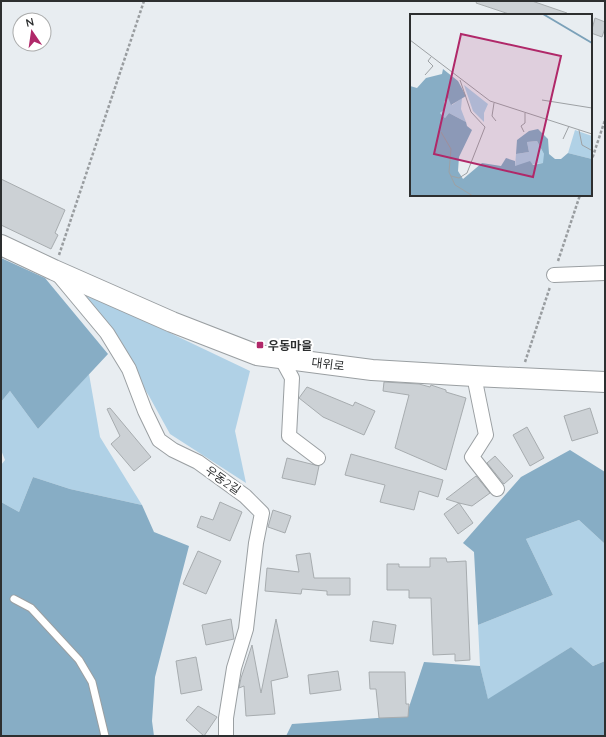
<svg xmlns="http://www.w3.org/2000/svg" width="606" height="737" font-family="Quicksand,'Noto Sans KR',sans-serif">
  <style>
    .green { fill: #b0d1e6 }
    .forest { fill: #87adc5 }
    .building { fill: #ccd1d5; stroke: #a7acaf }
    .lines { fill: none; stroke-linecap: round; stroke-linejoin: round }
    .lane-casing { stroke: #9a9fa2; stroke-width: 9 }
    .street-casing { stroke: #9a9fa2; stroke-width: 16 }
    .secondary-casing { stroke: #9a9fa2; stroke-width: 22 }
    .path { stroke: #999da0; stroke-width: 2.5; stroke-dasharray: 3 2; stroke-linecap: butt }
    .lane { stroke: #fff; stroke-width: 7 }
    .street { stroke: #fff; stroke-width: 14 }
    .secondary { stroke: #fff; stroke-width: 20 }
    .poi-dot { fill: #b02869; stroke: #fff; stroke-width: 1.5 }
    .labels { text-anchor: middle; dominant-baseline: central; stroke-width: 4; stroke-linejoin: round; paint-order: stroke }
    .poi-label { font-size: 12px; font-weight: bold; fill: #2d2f30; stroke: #fff; text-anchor: start }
    .street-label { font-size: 12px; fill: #2d2f30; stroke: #fff }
    .inset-river { fill: none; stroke: #7ba1b9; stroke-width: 2 }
    .inset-road { fill: none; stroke: #9da1a4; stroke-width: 1 }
    .view { fill: #b02869; fill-opacity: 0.15; stroke: #b02869; stroke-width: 2 }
    .inset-edge { fill: none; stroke: #2d2f30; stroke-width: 2 }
  </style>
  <rect width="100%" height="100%" fill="#e8edf1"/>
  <!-- green -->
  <path class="green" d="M84,292l166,79 -15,60 11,52 -76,-49 -21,-38z
    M89,374l11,63 42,68 -72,-16 -37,-12 -14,35 -18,-10v-37l4,-5 -4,-10v-48l9,-11 28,38z
    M579,520l26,24v117l-12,5 -22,-19 -83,53 -8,-34 -2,-41 75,-30 -27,-56z"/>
  <!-- forest -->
  <path class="forest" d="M1,258l44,20 63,76 -70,75 -28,-38 -9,11z
    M570,450l35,22v72l-26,-24 -53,19 27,56 -75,30 -4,-73 -11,-9 58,-66z
    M33,477l37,12 72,16 12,27 35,14 -34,131 -3,44 2,15h-153v-234l18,10z
    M571,647l22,19 12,-5v75h-319l6,-12 114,-8 18,-54 56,4 8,33z"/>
  <!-- building -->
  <path class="building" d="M477,1h55l35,12v2h-55l-36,-12z
    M595,18l10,4v6l-3,9 -11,-4z
    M1,179l64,31 -10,23 3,2 -7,14 -50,-24z
    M384,382l35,2 11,3 1,-2 15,5v2l20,6 -20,72 -51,-22 14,-53 -26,-4z
    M307,387l46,19 2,-4 20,9 -11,24 -41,-18 -24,-19z
    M110,408l41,49 -17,14 -23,-27 9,-8 -13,-27z
    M590,408l8,25 -26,8 -8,-25z
    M527,427l17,31 -14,8 -17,-31z
    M351,454l92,26 -5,17 -19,-6 -5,19 -34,-8 5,-17 -40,-10z
    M495,456l18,20 -9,8 -17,-21z
    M287,458l32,8 -4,19 -33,-7z
    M476,476l14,17 -18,13 -13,-3 14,20 -15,11 -14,-20 15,-11 -13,-4z
    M220,502l22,10 -12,29 -33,-14 4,-11 12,4z
    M273,510l18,6 -6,17 -17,-6z
    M198,551l23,10 -15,33 -23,-10z
    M310,553l4,25h36v17h-23v-4l-25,-2 -1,5 -36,-3 2,-23 32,4 -3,-17z
    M430,558h16l1,4 19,-1 4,99 -15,1v-7l-22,1 -2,-57h-22v-8h-22v-26h12v3h31z
    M231,619l3,20 -28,6 -4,-20z
    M276,619l12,58 -17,4 4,33 -29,2 -2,-30 -5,2 2,-10 11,-33 9,48z
    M373,621l23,4 -3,19 -23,-3z
    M196,657l6,33 -21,4 -5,-33z
    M338,671l3,19 -31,4 -2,-19z
    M369,672h36l1,32h3l-1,13 -29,1 -3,-29h-6z
    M198,706l19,11 -13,19 -18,-16z"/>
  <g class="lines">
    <defs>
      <path id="lane" d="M14,599l17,9 48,52 13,22 13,54"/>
      <path id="street" d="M57,273l50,60 22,36 16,42 14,29 14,10 25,12 47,34 17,17 -6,30 -10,86 -12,39 -8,50v18
        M554,275l51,-2
        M281,358l11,20 -3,58 29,22
        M474,376l12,59 -14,22 25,32"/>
      <path id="secondary" d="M1,245l53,25 118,52 85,33 115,15 102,6 131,6"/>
    </defs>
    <!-- lane casing -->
    <use href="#lane" class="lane-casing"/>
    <!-- street casing -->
    <use href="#street" class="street-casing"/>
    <!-- secondary casing -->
    <use href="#secondary" class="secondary-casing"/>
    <!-- path -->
    <path class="path" d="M591,162l14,-42
      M59,255l85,-254
      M558,261l22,-66
      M525,362l25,-75"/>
    <!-- lane -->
    <use href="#lane" class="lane"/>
    <!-- street -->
    <use href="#street" class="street"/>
    <!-- secondary -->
    <use href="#secondary" class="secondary"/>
  </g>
  <!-- markers -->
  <rect class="poi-dot" x="256" y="341" width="8" height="8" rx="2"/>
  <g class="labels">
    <!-- poi labels -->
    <g class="poi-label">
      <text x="268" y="345">우동마을</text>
    </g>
    <!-- street labels -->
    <g class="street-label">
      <text transform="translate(328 364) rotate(7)">대위로</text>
      <text transform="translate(223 480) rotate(35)">우동2길</text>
    </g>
  </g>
  <!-- overview -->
  <g transform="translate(410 14)">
    <rect width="182" height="182" fill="#e8edf1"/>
    <path d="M54,71l24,19 -4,9v9l-11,-11zM38,84l4,7 10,-7 -1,11 5,13 -17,-9 -4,5 -5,-5 5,-4 -1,-7zM165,116l17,6v23l-24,-6zM127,127l7,13v9l-29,3 1,-12 13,-2 -2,-10z" fill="#b0d1e6"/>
    <path d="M33,55l15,12 8,15 -15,9 -3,-7 -4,4 1,7 -5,4 5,5 4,-5 17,9 1,4 5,4 -13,27 -1,14 5,8 19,-16 19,3 5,-8 9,3v5l15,-5 3,4 10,-2 1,-9 -7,-13 -10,1 2,10 -13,2 1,-14 12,-9 9,-2 10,10 1,15 6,5h6l7,-6 24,6v37h-182v-110l7,2 9,-10 16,-4z" fill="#87adc5"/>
    <path class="inset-river" d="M133,0l49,29"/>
    <path class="inset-road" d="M0,26l80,61 102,33M15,61l8,-9 -5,-5 3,-4M132,86l50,8M84,89l-2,13 4,5M169,116l3,15 9,5M31,118l10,17 -2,23 6,13 18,11M114,118l-3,-6 4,-3v-10M153,125l6,-13M41,162l8,2 8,-5 18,-46 -14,-15 -11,-32"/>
    <path class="view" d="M51,20l100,22 -28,121 -99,-23z"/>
    <rect width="182" height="182" class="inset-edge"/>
  </g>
  <!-- border -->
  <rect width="606" height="737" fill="none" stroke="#2d2f30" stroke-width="4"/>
  <!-- north arrow -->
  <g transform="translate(32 32) rotate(347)"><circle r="19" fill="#ffffff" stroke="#abacac"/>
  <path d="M0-3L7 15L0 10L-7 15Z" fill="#b02869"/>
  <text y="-6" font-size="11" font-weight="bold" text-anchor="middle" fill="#2d2f30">N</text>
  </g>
</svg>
